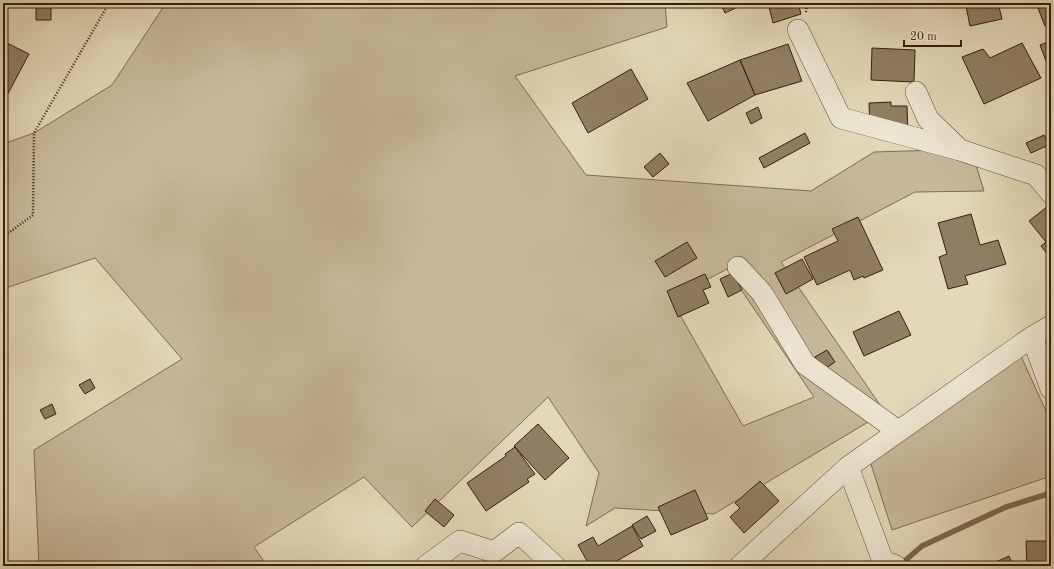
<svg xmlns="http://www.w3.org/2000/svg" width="1054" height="569" font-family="'Old Standard TT',serif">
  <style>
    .green { fill: #c6b99b; stroke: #7e6c52; fill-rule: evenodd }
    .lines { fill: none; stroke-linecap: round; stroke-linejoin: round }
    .stream { stroke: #7b6850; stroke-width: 5.5 }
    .building { fill: #907f65; stroke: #371e0a }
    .minor-casing { stroke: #624d36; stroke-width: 22 }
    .path { stroke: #371e0a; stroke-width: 2.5; stroke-dasharray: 1 2; stroke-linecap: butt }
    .minor { stroke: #ede6d2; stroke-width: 21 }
  </style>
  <rect width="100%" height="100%" fill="#e3d9b9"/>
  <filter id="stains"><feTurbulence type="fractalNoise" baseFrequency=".005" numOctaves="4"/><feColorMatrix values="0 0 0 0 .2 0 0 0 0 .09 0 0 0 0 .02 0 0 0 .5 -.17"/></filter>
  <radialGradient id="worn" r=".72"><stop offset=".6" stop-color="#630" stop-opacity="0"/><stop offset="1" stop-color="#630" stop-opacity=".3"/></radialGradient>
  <!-- green -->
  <path class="green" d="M166,3h499l2,24 -152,49 71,99 225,16 63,-39 97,-3 13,42 -69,1 -134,70 104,150 -171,102 -99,-6 -29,18 13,-53 -51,-76 -136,130 -48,-50 -110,70 13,19h-228l-5,-116 148,-91 -87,-101 -92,31v-145l31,-11 78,-48zM727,269l87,128 -71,29 -72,-127z
    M1020,354l31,68v54l-159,54 -22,-69z"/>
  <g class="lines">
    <!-- stream -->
    <path class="stream" d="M900,565l22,-19 84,-39 45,-14"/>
  </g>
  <!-- building -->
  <path class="building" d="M36,3h15v17h-15z
    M720,3h21l1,2 -17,8z
    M768,3h30l3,11 -28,9z
    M979,3h19l4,16 -32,7 -4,-20z
    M1036,3h15v21l-6,2z
    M3,41l26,13 -26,49z
    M1051,41v19l-5,1 -6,-16z
    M1022,43l19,35 -57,26 -22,-47 21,-8 7,9z
    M788,44l14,37 -47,14 -15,-35z
    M872,48l43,2 -1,32 -43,-2z
    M740,60l15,35 -47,26 -21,-38z
    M631,69l17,30 -60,34 -16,-30z
    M1051,79v16l-5,-14z
    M891,102v4h16l1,27 -38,1 -1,-31z
    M758,107l4,11 -11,6 -5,-11z
    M805,133l5,10 -46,25 -5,-10z
    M1044,135l5,10 -18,8 -5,-10z
    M660,153l9,11 -16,13 -9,-10z
    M1048,206l3,4v43l-3,2 -7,-9 5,-4 -17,-21z
    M971,214l9,31 18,-5 8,24 -41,12 3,8 -20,5 -9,-32 8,-3 -9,-31z
    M858,217l25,53 -19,8 -1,-2 -9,4 -4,-10 -33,15 -13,-28 34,-16 -6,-12z
    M687,242l10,16 -32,19 -10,-16z
    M802,259l11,20 -27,15 -11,-21z
    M733,273l9,17 -14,7 -8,-18z
    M705,274l6,13 -8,3 6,13 -31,14 -11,-26z
    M899,311l12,24 -47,21 -11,-24z
    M827,350l8,12 -12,8 -8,-13z
    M90,379l5,9 -10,6 -6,-9z
    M52,404l4,10 -11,5 -5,-9z
    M538,424l31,34 -24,22 -31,-34z
    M515,447l20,27 -8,5 2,3 -43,29 -19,-28 39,-27 -1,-2z
    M760,481l19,20 -35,32 -14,-16 10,-9 -5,-5z
    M695,490l13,29 -37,16 -13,-28z
    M435,499l19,16 -10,12 -19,-16z
    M647,516l9,15 -15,8 -9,-14z
    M632,526l11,20 -35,20h-18l-12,-21 15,-8 5,9z
    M1026,541h25v25h-24z
    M1009,556l4,10h-26z"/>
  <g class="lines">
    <defs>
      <path id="minor" d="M798,30l43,88 119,32
        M916,92l12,27 32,31 76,25 15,18
        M738,267l24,26 43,71 93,67
        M1032,337l19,52
        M848,467l35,94 13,5
        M426,566l34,-25 34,11 25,-19 36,33
        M740,566l108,-99 184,-130 19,-11"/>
    </defs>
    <!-- minor casing -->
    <use href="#minor" class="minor-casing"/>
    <!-- path -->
    <path class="path" d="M806,12l1,-9
      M3,237l30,-22 1,-82 75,-130"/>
    <!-- minor -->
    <use href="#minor" class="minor"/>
  </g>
  <!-- margin -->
  <rect width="1054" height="569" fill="none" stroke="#e3d9b9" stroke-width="16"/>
  <rect x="4" y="4" width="1046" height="561" fill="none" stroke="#371e0a" stroke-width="2"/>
  <rect x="8" y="8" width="1038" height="553" fill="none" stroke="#371e0a"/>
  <!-- scale -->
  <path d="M904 40v6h57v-6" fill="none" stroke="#371e0a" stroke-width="2"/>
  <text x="910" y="40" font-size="12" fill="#371e0a" stroke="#ede6d2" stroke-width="3" paint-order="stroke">20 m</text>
  <rect width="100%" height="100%" filter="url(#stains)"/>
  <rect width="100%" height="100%" fill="url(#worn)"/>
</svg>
